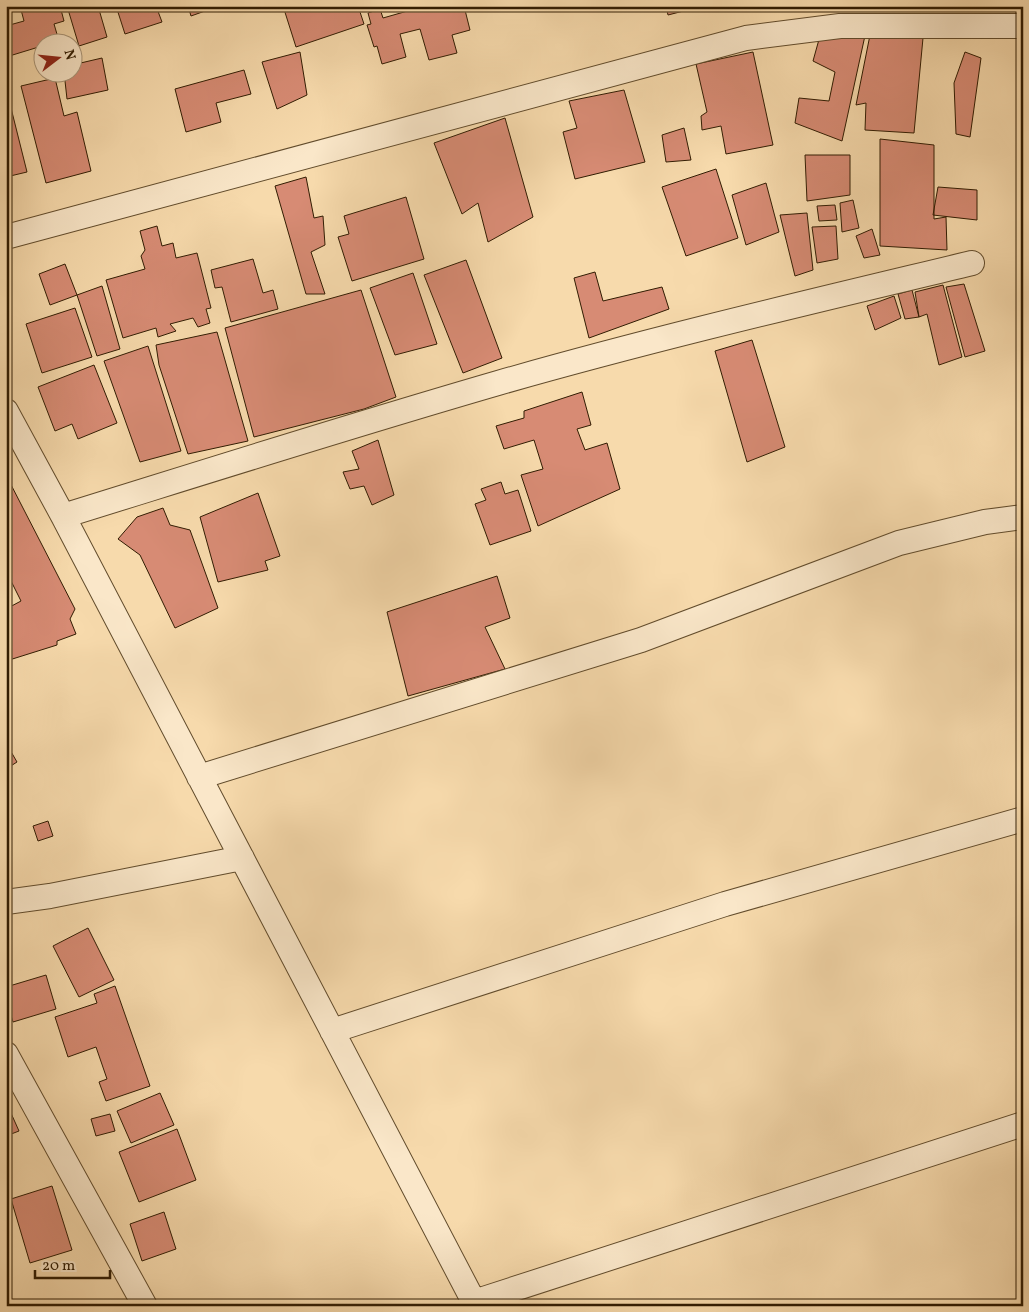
<svg xmlns="http://www.w3.org/2000/svg" width="1029" height="1312" font-family="Vollkorn,serif">
  <style>
    .building { fill: #d78b74; stroke: #311c02 }
    .lines { fill: none; stroke-linecap: round; stroke-linejoin: round }
    .minor-casing { stroke: #624c2c; stroke-width: 26 }
    .minor { stroke: #fae7c9; stroke-width: 24 }
  </style>
  <rect width="100%" height="100%" fill="#f7daac"/>
  <filter id="stains"><feTurbulence type="fractalNoise" baseFrequency=".004" numOctaves="4"/><feColorMatrix values="0 0 0 0 .2 0 0 0 0 .09 0 0 0 0 .02 0 0 0 .5 -.17"/></filter>
  <radialGradient id="worn" r=".72"><stop offset=".6" stop-color="#630" stop-opacity="0"/><stop offset="1" stop-color="#630" stop-opacity=".3"/></radialGradient>
  <!-- building -->
  <path class="building" d="M20,6h40l4,15 -10,3 5,17 -17,1v4l-36,11v-31l18,-5z
    M67,6h31l9,31 -28,9z
    M116,6h40l6,16 -37,12z
    M188,6h31l-28,10z
    M283,6h75l6,18 -68,23z
    M410,6h54l6,24 -18,5 5,18 -28,7 -9,-31 -20,5 6,23 -24,7 -5,-18 -3,1 -7,-22 4,-1 -3,-11 12,-4 3,9 28,-8z
    M629,6h16l-15,4z
    M666,6h37l-35,9z
    M823,25l43,6 -24,110 -47,-18 4,-25 30,3 6,-29 -22,-11z
    M872,25l51,13 -9,95 -49,-3 1,-27 -10,2z
    M300,52l7,43 -30,14 -15,-47z
    M753,52l20,93 -47,9 -5,-28 -19,4 -1,-14 6,-4 -11,-48z
    M965,52l16,6 -11,79 -14,-3 -2,-51z
    M102,58l6,32 -41,9 -3,-27h8v-7z
    M244,70l7,24 -35,9 5,19 -35,10 -11,-43z
    M55,78l9,38 13,-4 14,59 -45,12 -25,-97z
    M6,88l21,84 -21,5z
    M624,90l21,72 -70,17 -12,-47 14,-4 -8,-27z
    M505,118l28,99 -45,25 -10,-39 -16,11 -28,-71z
    M684,128l7,32 -25,2 -4,-27z
    M880,139l54,6v74l12,-2 1,33 -67,-4z
    M805,155h45v40l-43,6z
    M716,169l22,69 -52,18 -24,-69z
    M306,177l8,41 9,-2 2,29 -14,7 14,42h-19l-31,-108z
    M766,183l13,49 -33,13 -14,-50z
    M938,187l39,3v30l-44,-5z
    M406,197l18,62 -72,22 -14,-44 11,-3 -5,-18z
    M853,200l6,28 -17,4 -2,-29z
    M835,205l2,15 -18,1 -2,-15z
    M807,213l6,57 -18,6 -15,-61z
    M157,226l5,20 11,-3 3,15 21,-5 14,55 -5,1 4,14 -12,4 -5,-9 -23,6 6,7 -18,6 -2,-9 -33,10 -17,-58 39,-11 -4,-13 4,-6 -5,-19z
    M836,226l2,33 -21,4 -5,-36z
    M872,229l8,26 -16,3 -8,-22z
    M253,259l10,34 10,-3 5,19 -47,13 -9,-35 -7,1 -4,-18z
    M466,260l36,98 -39,15 -39,-98z
    M65,264l12,31 -27,10 -11,-31z
    M595,272l8,29 59,-14 7,22 -80,29 -15,-60z
    M413,273l24,71 -42,11 -25,-67z
    M964,284l21,67 -20,6 -19,-70z
    M943,285l19,72 -23,8 -12,-51 -8,3 -4,-25z
    M102,286l18,63 -23,7 -20,-61z
    M361,290l35,107 -32,12 -110,28 -29,-109z
    M912,290l7,27 -14,2 -7,-25z
    M894,296l7,22 -26,12 -8,-24z
    M75,308l17,49 -50,16 -16,-49z
    M217,332l31,109 -60,13 -29,-89 -3,-20z
    M752,340l33,107 -38,15 -32,-111z
    M148,346l33,105 -41,11 -36,-101z
    M94,365l23,58 -39,16 -6,-15 -17,7 -17,-44z
    M582,392l9,33 -14,4 8,21 22,-7 13,46 -82,37 -17,-51 22,-6 -9,-29 -30,9 -8,-23 28,-8v-7z
    M378,440l16,55 -22,10 -8,-19 -14,3 -7,-17 16,-3 -7,-18z
    M6,475l69,134 -5,10 6,15 -19,7v4l-51,16v-52l15,-8 -15,-30z
    M501,482l4,12 13,-4 13,41 -41,14 -15,-41 11,-4 -5,-11z
    M258,493l22,63 -15,5 3,9 -50,12 -18,-65z
    M163,508l7,17 20,5 28,78 -43,20 -35,-73 -22,-16 19,-22z
    M497,576l13,42 -25,9 20,42 -97,27 -21,-84z
    M6,743l11,19 -11,7z
    M48,821l5,15 -15,5 -5,-15z
    M88,928l26,52 -35,17 -26,-51z
    M46,975l10,34 -43,13 -7,-23v-12z
    M115,986l35,100 -44,15 -7,-19 8,-3 -11,-32 -28,10 -13,-40 42,-14 -3,-9z
    M160,1093l14,32 -43,18 -14,-32z
    M6,1102l13,29 -13,5z
    M110,1114l5,17 -19,5 -5,-17z
    M177,1129l19,51 -57,22 -20,-50z
    M52,1186l20,64 -42,13 -19,-64z
    M164,1212l12,37 -34,12 -12,-37z"/>
  <g class="lines">
    <defs>
      <path id="minor" d="M6,237l740,-199 94,-12h183
        M6,411l57,105 413,790
        M63,516c145,-45 290,-91 435,-133 157,-45 316,-82 474,-120
        M199,777l442,-137 258,-97 86,-21 38,-5
        M6,902l44,-6 192,-38
        M332,1031l393,-127 298,-85
        M6,1054l139,252
        M474,1302l549,-178"/>
    </defs>
    <!-- minor casing -->
    <use href="#minor" class="minor-casing"/>
    <!-- minor -->
    <use href="#minor" class="minor"/>
  </g>
  <!-- margin -->
  <rect width="1029" height="1312" fill="none" stroke="#f7daac" stroke-width="25"/>
  <rect x="8" y="8" width="1014" height="1297" fill="none" stroke="#311c02" stroke-width="2.5"/>
  <rect x="12" y="12" width="1004" height="1287" fill="none" stroke="#311c02"/>
  <!-- north arrow -->
  <g transform="translate(58 58) rotate(74)"><circle r="24" fill="#fae7c9" stroke="#aa9679"/>
  <path d="M0-4L9 19L0 12L-9 19Z" fill="#8f2418"/>
  <text y="-8" font-size="14" font-weight="bold" text-anchor="middle" fill="#311c02">N</text>
  </g>
  <!-- scale -->
  <path d="M35 1270v8h75v-8" fill="none" stroke="#311c02" stroke-width="2.5"/>
  <text x="42" y="1270" font-size="15" fill="#311c02" stroke="#fae7c9" stroke-width="4" paint-order="stroke">20 m</text>
  <rect width="100%" height="100%" filter="url(#stains)"/>
  <rect width="100%" height="100%" fill="url(#worn)"/>
</svg>
